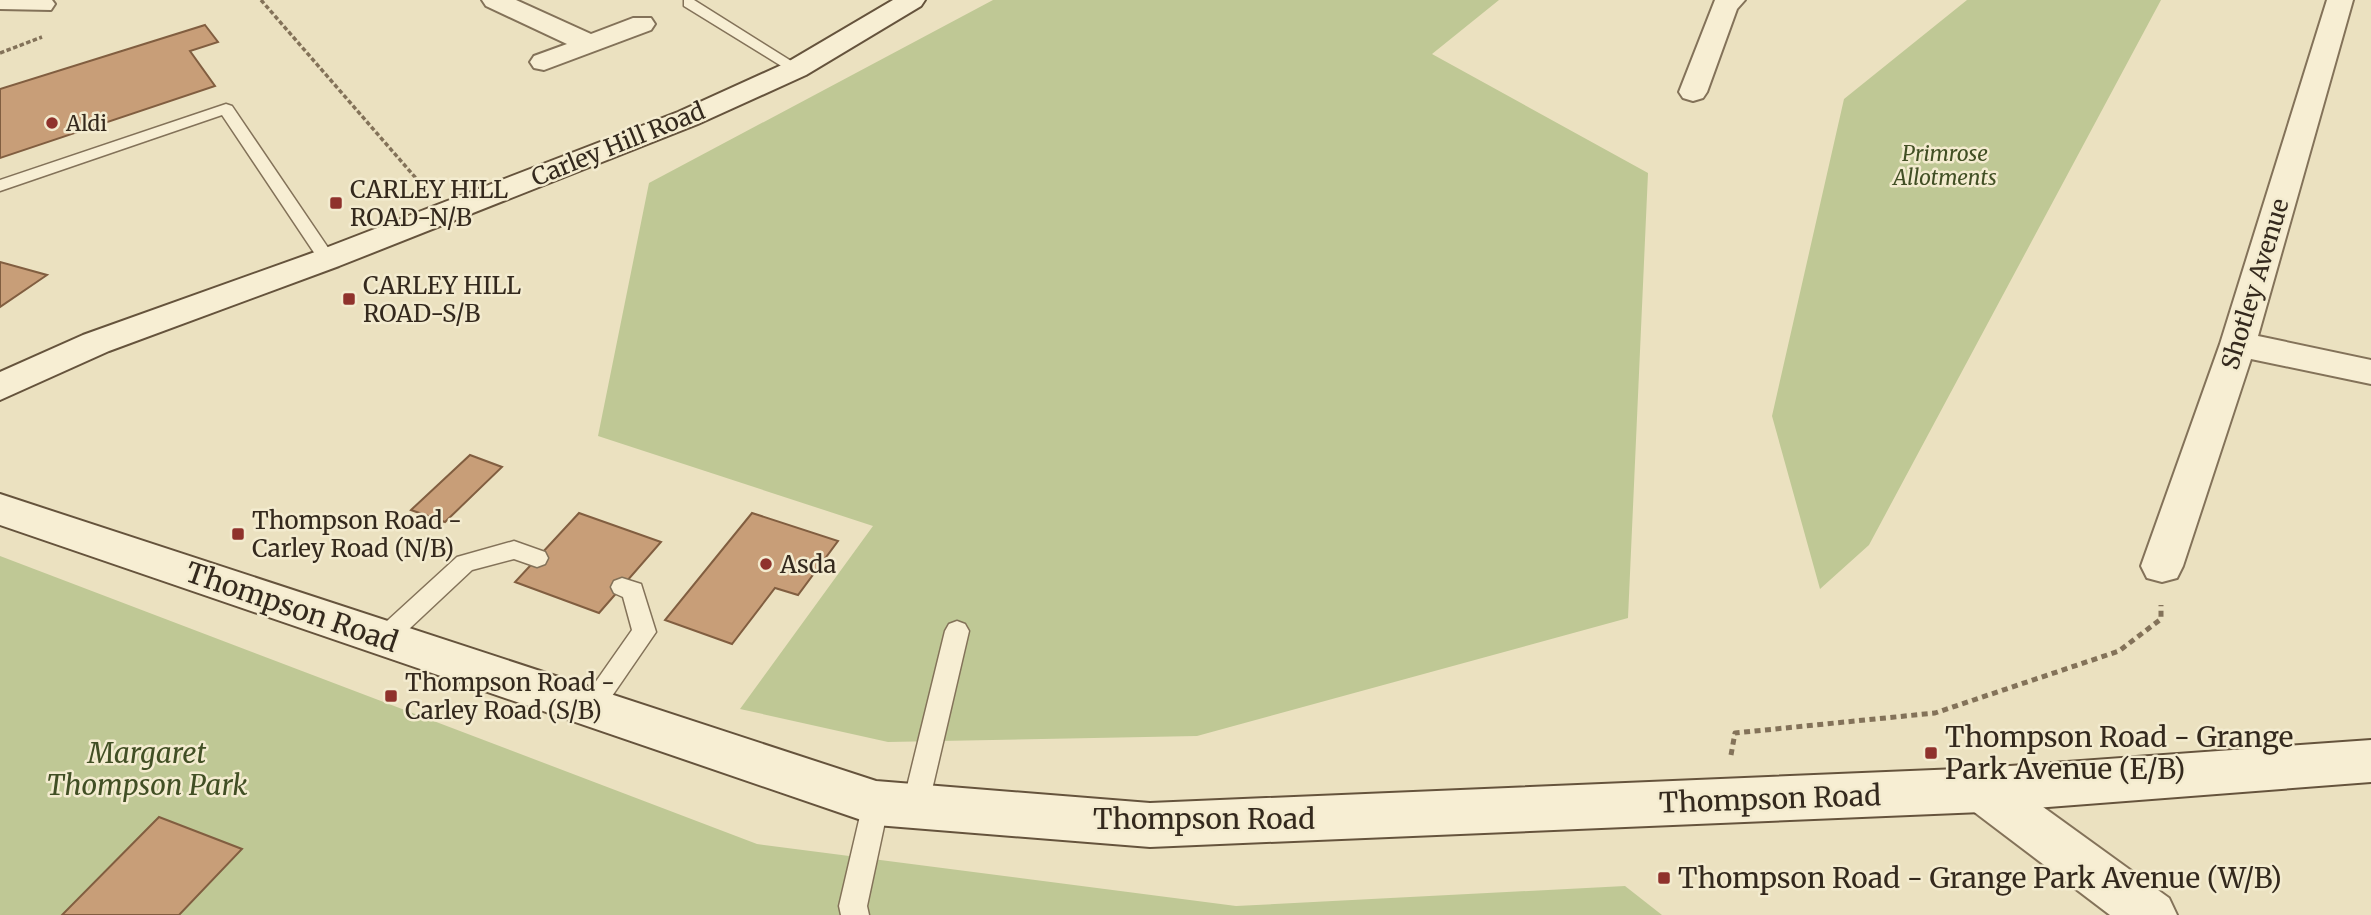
<svg xmlns="http://www.w3.org/2000/svg" width="2371" height="915" font-family="Merriweather,serif">
  <style>
    .green { fill: #bfc895 }
    .building { fill: #c89e78; stroke: #815e40; stroke-width: 2 }
    .lines { fill: none; stroke-linecap: round; stroke-linejoin: round }
    .lane-casing { stroke: #837259; stroke-width: 3 }
    .street-casing { stroke: #837259; stroke-width: 4 }
    .secondary-casing { stroke: #65533c; stroke-width: 4 }
    .path-far1 { stroke: #837259; stroke-width: 3.5; stroke-dasharray: 4.5 2.5; stroke-linecap: butt }
    .path { stroke: #837259; stroke-width: 5; stroke-dasharray: 6 4.5; stroke-linecap: butt }
    .lane { fill: #f7eed3; fill-rule: evenodd }
    .street { fill: #f7eed3; fill-rule: evenodd }
    .secondary { fill: #f7eed3; fill-rule: evenodd }
    .poi-dot { fill: #8f322c; stroke: #f3ebcf; stroke-width: 2.5 }
    .labels { text-anchor: middle; dominant-baseline: central; stroke-width: 5; stroke-linejoin: round; paint-order: stroke }
    .far-poi-label { font-size: 21px; fill: #34291d; stroke: #f3ebcf; text-anchor: start }
    .far-park-label { font-size: 21px; font-style: italic; fill: #414f24; stroke: #f3ebcf }
    .street-label { font-size: 24px; fill: #34291d; stroke: #f3ebcf }
    .poi-label { font-size: 24px; fill: #34291d; stroke: #f3ebcf; text-anchor: start }
    .near-street-label { font-size: 28px; fill: #34291d; stroke: #f3ebcf }
    .near-poi-label { font-size: 28px; fill: #34291d; stroke: #f3ebcf; text-anchor: start }
    .near-park-label { font-size: 28px; font-style: italic; fill: #414f24; stroke: #f3ebcf }
  </style>
  <rect width="100%" height="100%" fill="#ebe1c0"/>
  <!-- green -->
  <path class="green" d="M993,0h506l-67,54 216,119 -20,445 -431,118 -309,6 -148,-33 133,-183 -275,-90 51,-253z
    M1967,0h194l-292,545 -49,44 -48,-173 72,-317z
    M0,556l757,288 479,62 389,-20 37,29h-1662z"/>
  <!-- building -->
  <path class="building" d="M205,25l13,17 -28,9 25,35 -215,72v-69z
    M0,262l47,13 -47,32z
    M470,455l32,12 -57,55 -34,-12z
    M579,513l82,29 -62,71 -84,-31z
    M752,513l86,28 -40,54 -23,-7 -43,56 -67,-24z
    M159,817l83,32 -63,66h-117z"/>
  <g class="lines">
    <defs>
      <path id="lane" d="M684,0h10l110,69 -8,5 -5,-2 -107,-66z
        M226,104l6,2 101,149 3,4 -3,4h-12l-99,-148 -222,76v-11z
        M514,541l31,11 3,6 -3,6 -8,3 -23,-8 -42,11 -80,75 -8,3 -8,-3 -4,-7 4,-7 81,-74z
        M622,578l19,6 15,48 -57,83 -9,3 -9,-3 -3,-8 54,-77 -9,-33 -9,-4 -3,-6 3,-6z
        M957,621l8,3 4,7 -41,176 -4,8 -9,4 -9,-4 -4,-8 43,-176 4,-7z
        M876,791l9,4 4,8 -22,103 2,9h-28l-2,-9 24,-103 4,-8z"/>
      <path id="street" d="M0,0h52l3,4 -4,6 -51,-1z
        M482,0h34l75,34 42,-16h18l4,6 -4,6 -107,40 -10,-2 -4,-6 4,-6 33,-12 -81,-38z
        M1715,0h30l-8,9 -30,83 -4,6 -10,3 -10,-3 -4,-6z
        M2327,0h26l-95,336 113,24v24l-120,-25 -68,207 -6,12 -15,4 -15,-4 -6,-12 79,-222z
        M1982,768l17,7 170,123 8,17h-67l-145,-110 -7,-15 7,-15z"/>
      <path id="secondary" d="M893,0h32l-4,6 -115,69 -108,49 -359,142 -230,85 -109,49v-28l83,-37 232,-83 363,-140 108,-49z
        M0,494l876,287 274,22 832,-35 389,-28v42l-389,30 -832,35 -274,-22 -876,-300z"/>
    </defs>
    <!-- lane casing -->
    <use href="#lane" class="lane-casing"/>
    <!-- street casing -->
    <use href="#street" class="street-casing"/>
    <!-- secondary casing -->
    <use href="#secondary" class="secondary-casing"/>
    <!-- path-far1 -->
    <path class="path-far1" d="M261,0l160,184
      M0,53l42,-16"/>
    <!-- path -->
    <path class="path" d="M1731,755l4,-22 200,-20 184,-62 42,-32v-14"/>
    <!-- lane -->
    <use href="#lane" class="lane"/>
    <!-- street -->
    <use href="#street" class="street"/>
    <!-- secondary -->
    <use href="#secondary" class="secondary"/>
  </g>
  <!-- markers -->
  <g class="poi-dot">
    <circle cx="52" cy="123" r="7"/>
    <rect x="329" y="196" width="14" height="14" rx="3.5"/>
    <rect x="342" y="292" width="14" height="14" rx="3.5"/>
    <rect x="231" y="527" width="14" height="14" rx="3.5"/>
    <circle cx="766" cy="564" r="7"/>
    <rect x="384" y="689" width="14" height="14" rx="3.5"/>
    <rect x="1924" y="746" width="14" height="14" rx="3.5"/>
    <rect x="1657" y="871" width="14" height="14" rx="3.5"/>
  </g>
  <g class="labels">
    <!-- far-poi labels -->
    <g class="far-poi-label">
      <text x="66" y="123">Aldi</text>
    </g>
    <!-- far-park labels -->
    <g class="far-park-label">
      <text x="1945" y="153">Primrose<tspan x="1945" dy="24">Allotments</tspan></text>
    </g>
    <!-- street labels -->
    <g class="street-label">
      <text transform="translate(618 144) rotate(-22)">Carley Hill Road</text>
      <text transform="translate(2255 284) rotate(-73)">Shotley Avenue</text>
    </g>
    <!-- poi labels -->
    <g class="poi-label">
      <text x="350" y="189">CARLEY HILL<tspan x="350" dy="28">ROAD-N/B</tspan></text>
      <text x="363" y="285">CARLEY HILL<tspan x="363" dy="28">ROAD-S/B</tspan></text>
      <text x="252" y="520">Thompson Road -<tspan x="252" dy="28">Carley Road (N/B)</tspan></text>
      <text x="780" y="564">Asda</text>
      <text x="405" y="682">Thompson Road -<tspan x="405" dy="28">Carley Road (S/B)</tspan></text>
    </g>
    <!-- near-street labels -->
    <g class="near-street-label">
      <text transform="translate(292 607) rotate(19)">Thompson Road</text>
      <text transform="translate(1770 799) rotate(-2)">Thompson Road</text>
      <text x="1204" y="819">Thompson Road</text>
    </g>
    <!-- near-poi labels -->
    <g class="near-poi-label">
      <text x="1945" y="737">Thompson Road - Grange<tspan x="1945" dy="32">Park Avenue (E/B)</tspan></text>
      <text x="1678" y="878">Thompson Road - Grange Park Avenue (W/B)</text>
    </g>
    <!-- near-park labels -->
    <g class="near-park-label">
      <text x="147" y="753">Margaret<tspan x="147" dy="32">Thompson Park</tspan></text>
    </g>
  </g>
</svg>
